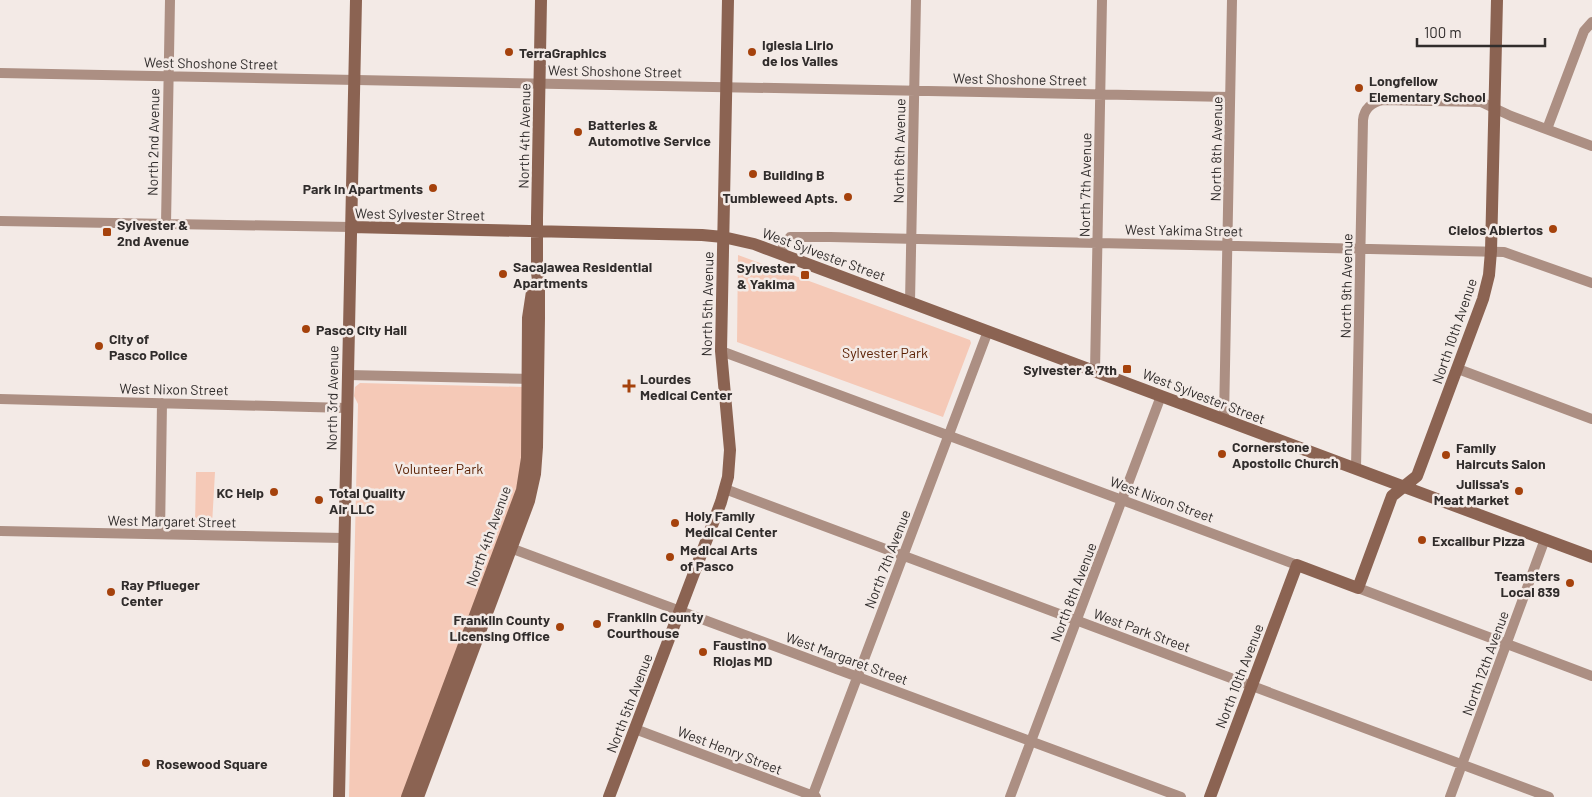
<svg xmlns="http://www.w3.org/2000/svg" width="1592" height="797" font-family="Barlow,sans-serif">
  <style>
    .green { fill: #f5c9b7 }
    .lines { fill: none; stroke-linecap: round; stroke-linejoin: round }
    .street { stroke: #ac8f83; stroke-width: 10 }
    .secondary { stroke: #8b6352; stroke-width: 12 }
    .poi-dot { fill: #a5420c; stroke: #f3eae6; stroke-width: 2 }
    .labels { text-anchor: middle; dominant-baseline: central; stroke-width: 5; stroke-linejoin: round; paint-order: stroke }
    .poi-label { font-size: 14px; font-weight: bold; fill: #312d2c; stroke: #f3eae6; text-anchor: start }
    .street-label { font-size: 14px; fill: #312d2c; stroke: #f3eae6 }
    .park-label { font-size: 14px; fill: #591f02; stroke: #f3eae6 }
  </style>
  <rect width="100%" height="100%" fill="#f3eae6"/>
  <!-- green -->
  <path class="green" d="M738,255l232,85 1,3 -28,74 -206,-75z
    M360,383l164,4 -4,94 -117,316h-54l9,-393 -4,-8 1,-9z
    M196,472h19l-3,53h-17z"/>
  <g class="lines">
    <!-- street -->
    <path class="street" d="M0,73l1230,24
      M1547,129l37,-98 8,-9
      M0,221l351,6
      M166,224l4,-224
      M779,253l11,-16h40l674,15 88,31
      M910,302l6,-302
      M721,351l576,214
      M1458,369l134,50
      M1095,371l7,-371
      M348,375l186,4
      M0,399l347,9
      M1224,419l8,-419
      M1356,468l7,-348c1,-11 9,-18 20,-20l98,2 30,14 81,30
      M725,489l824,308
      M0,531l344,7
      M160,534l2,-131
      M505,546l676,251
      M1358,588l234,88
      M635,729l181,68
      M812,797l176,-466
      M1010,797l151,-401
      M1450,797l95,-258"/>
    <!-- secondary -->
    <path class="secondary" d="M351,227l351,8 21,2 31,7 838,313
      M339,797l17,-797
      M407,797l115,-307 5,-32 1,-140 5,-33
      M418,797l111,-296 6,-27 2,-27 2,-129v-31l-2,-14v-55l4,-218
      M609,797l112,-295 7,-25 2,-27 -9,-99 7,-351
      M1210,797l87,-232 61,23 34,-92 25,-20 66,-177 6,-24 2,-24 6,-251"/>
  </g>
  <!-- markers -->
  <g class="poi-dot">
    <circle cx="509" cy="52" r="5"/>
    <circle cx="752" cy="52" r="5"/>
    <circle cx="1359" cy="88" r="5"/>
    <circle cx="578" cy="132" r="5"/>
    <circle cx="753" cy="174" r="5"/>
    <circle cx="433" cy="188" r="5"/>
    <circle cx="848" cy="197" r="5"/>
    <circle cx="1553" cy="229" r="5"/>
    <rect x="102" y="227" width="10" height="10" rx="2.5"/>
    <circle cx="503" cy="274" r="5"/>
    <rect x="800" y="270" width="10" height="10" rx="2.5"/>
    <circle cx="306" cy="329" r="5"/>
    <circle cx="99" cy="346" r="5"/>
    <rect x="1122" y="364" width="10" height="10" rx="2.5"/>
    <path d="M626.5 378.5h5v5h5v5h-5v5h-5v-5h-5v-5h5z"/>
    <circle cx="1222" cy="454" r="5"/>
    <circle cx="1446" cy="455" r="5"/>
    <circle cx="1519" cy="491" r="5"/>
    <circle cx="274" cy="492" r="5"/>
    <circle cx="319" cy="500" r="5"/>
    <circle cx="675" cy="523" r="5"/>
    <circle cx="1422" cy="540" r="5"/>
    <circle cx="670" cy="557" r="5"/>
    <circle cx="1570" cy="583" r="5"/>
    <circle cx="111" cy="592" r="5"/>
    <circle cx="597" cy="624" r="5"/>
    <circle cx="560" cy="627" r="5"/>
    <circle cx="703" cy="652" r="5"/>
    <circle cx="146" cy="763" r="5"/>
  </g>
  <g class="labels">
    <!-- poi labels -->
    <g class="poi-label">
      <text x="762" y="44">Iglesia Lirio<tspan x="762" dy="16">de los Valles</tspan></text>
      <text x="519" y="52">TerraGraphics</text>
      <text x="1369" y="80">Longfellow<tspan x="1369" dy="16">Elementary School</tspan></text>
      <text x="588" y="124">Batteries &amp;<tspan x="588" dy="16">Automotive Service</tspan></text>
      <text x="763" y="174">Building B</text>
      <text x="423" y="188" text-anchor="end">Park In Apartments</text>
      <text x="838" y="197" text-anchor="end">Tumbleweed Apts.</text>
      <text x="117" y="224">Sylvester &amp;<tspan x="117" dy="16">2nd Avenue</tspan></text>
      <text x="1543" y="229" text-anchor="end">Cielos Abiertos</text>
      <text x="513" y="266">Sacajawea Residential<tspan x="513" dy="16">Apartments</tspan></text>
      <text x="795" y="267" text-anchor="end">Sylvester<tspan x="795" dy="16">&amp; Yakima</tspan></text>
      <text x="316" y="329">Pasco City Hall</text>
      <text x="109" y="338">City of<tspan x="109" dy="16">Pasco Police</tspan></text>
      <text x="1117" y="369" text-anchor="end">Sylvester &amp; 7th</text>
      <text x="640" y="378">Lourdes<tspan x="640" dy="16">Medical Center</tspan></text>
      <text x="1232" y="446">Cornerstone<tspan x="1232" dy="16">Apostolic Church</tspan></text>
      <text x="1456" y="447">Family<tspan x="1456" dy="16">Haircuts Salon</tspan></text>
      <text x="1509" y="483" text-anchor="end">Julissa's<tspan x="1509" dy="16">Meat Market</tspan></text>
      <text x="264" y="492" text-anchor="end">KC Help</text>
      <text x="329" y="492">Total Quality<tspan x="329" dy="16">Air LLC</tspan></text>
      <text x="685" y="515">Holy Family<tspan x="685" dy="16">Medical Center</tspan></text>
      <text x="1432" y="540">Excalibur Pizza</text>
      <text x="680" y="549">Medical Arts<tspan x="680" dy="16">of Pasco</tspan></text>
      <text x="1560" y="575" text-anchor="end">Teamsters<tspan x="1560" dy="16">Local 839</tspan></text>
      <text x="121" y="584">Ray Pflueger<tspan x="121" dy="16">Center</tspan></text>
      <text x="607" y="616">Franklin County<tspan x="607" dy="16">Courthouse</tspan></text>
      <text x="550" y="619" text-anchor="end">Franklin County<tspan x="550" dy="16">Licensing Office</tspan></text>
      <text x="713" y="644">Faustino<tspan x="713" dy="16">Riojas MD</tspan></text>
      <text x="156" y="763">Rosewood Square</text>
    </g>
    <!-- street labels -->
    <g class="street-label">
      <text transform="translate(211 63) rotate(1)">West Shoshone Street</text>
      <text transform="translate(615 71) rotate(1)">West Shoshone Street</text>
      <text transform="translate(1020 79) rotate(1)">West Shoshone Street</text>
      <text transform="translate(524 136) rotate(-89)">North 4th Avenue</text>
      <text transform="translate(153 142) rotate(-89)">North 2nd Avenue</text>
      <text transform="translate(1216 149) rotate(-89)">North 8th Avenue</text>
      <text transform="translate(899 151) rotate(-89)">North 6th Avenue</text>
      <text transform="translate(1085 185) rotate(-89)">North 7th Avenue</text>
      <text transform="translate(420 214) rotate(1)">West Sylvester Street</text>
      <text transform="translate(1184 230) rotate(1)">West Yakima Street</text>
      <text transform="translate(824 254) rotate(20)">West Sylvester Street</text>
      <text transform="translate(1346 286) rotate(-89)">North 9th Avenue</text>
      <text transform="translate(707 304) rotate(-89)">North 5th Avenue</text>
      <text transform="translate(1454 331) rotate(-71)">North 10th Avenue</text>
      <text transform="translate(174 389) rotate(1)">West Nixon Street</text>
      <text transform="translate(1204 396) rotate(21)">West Sylvester Street</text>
      <text transform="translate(332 398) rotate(-89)">North 3rd Avenue</text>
      <text transform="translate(1162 499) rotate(20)">West Nixon Street</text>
      <text transform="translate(172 521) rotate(1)">West Margaret Street</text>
      <text transform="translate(488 536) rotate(-70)">North 4th Avenue</text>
      <text transform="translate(887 559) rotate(-69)">North 7th Avenue</text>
      <text transform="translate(1073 592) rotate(-69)">North 8th Avenue</text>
      <text transform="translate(1142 630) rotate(20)">West Park Street</text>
      <text transform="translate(847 658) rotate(20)">West Margaret Street</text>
      <text transform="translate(1485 663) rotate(-70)">North 12th Avenue</text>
      <text transform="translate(1239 676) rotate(-69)">North 10th Avenue</text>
      <text transform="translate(629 703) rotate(-69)">North 5th Avenue</text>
      <text transform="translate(730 750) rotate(21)">West Henry Street</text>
    </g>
    <!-- park labels -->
    <g class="park-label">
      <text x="885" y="352">Sylvester Park</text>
      <text x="439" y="468">Volunteer Park</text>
    </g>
  </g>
  <!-- scale -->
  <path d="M1417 38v8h128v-8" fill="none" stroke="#312d2c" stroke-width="2.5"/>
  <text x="1424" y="38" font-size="15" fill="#312d2c" stroke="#f3eae6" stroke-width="4" paint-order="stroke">100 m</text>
</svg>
